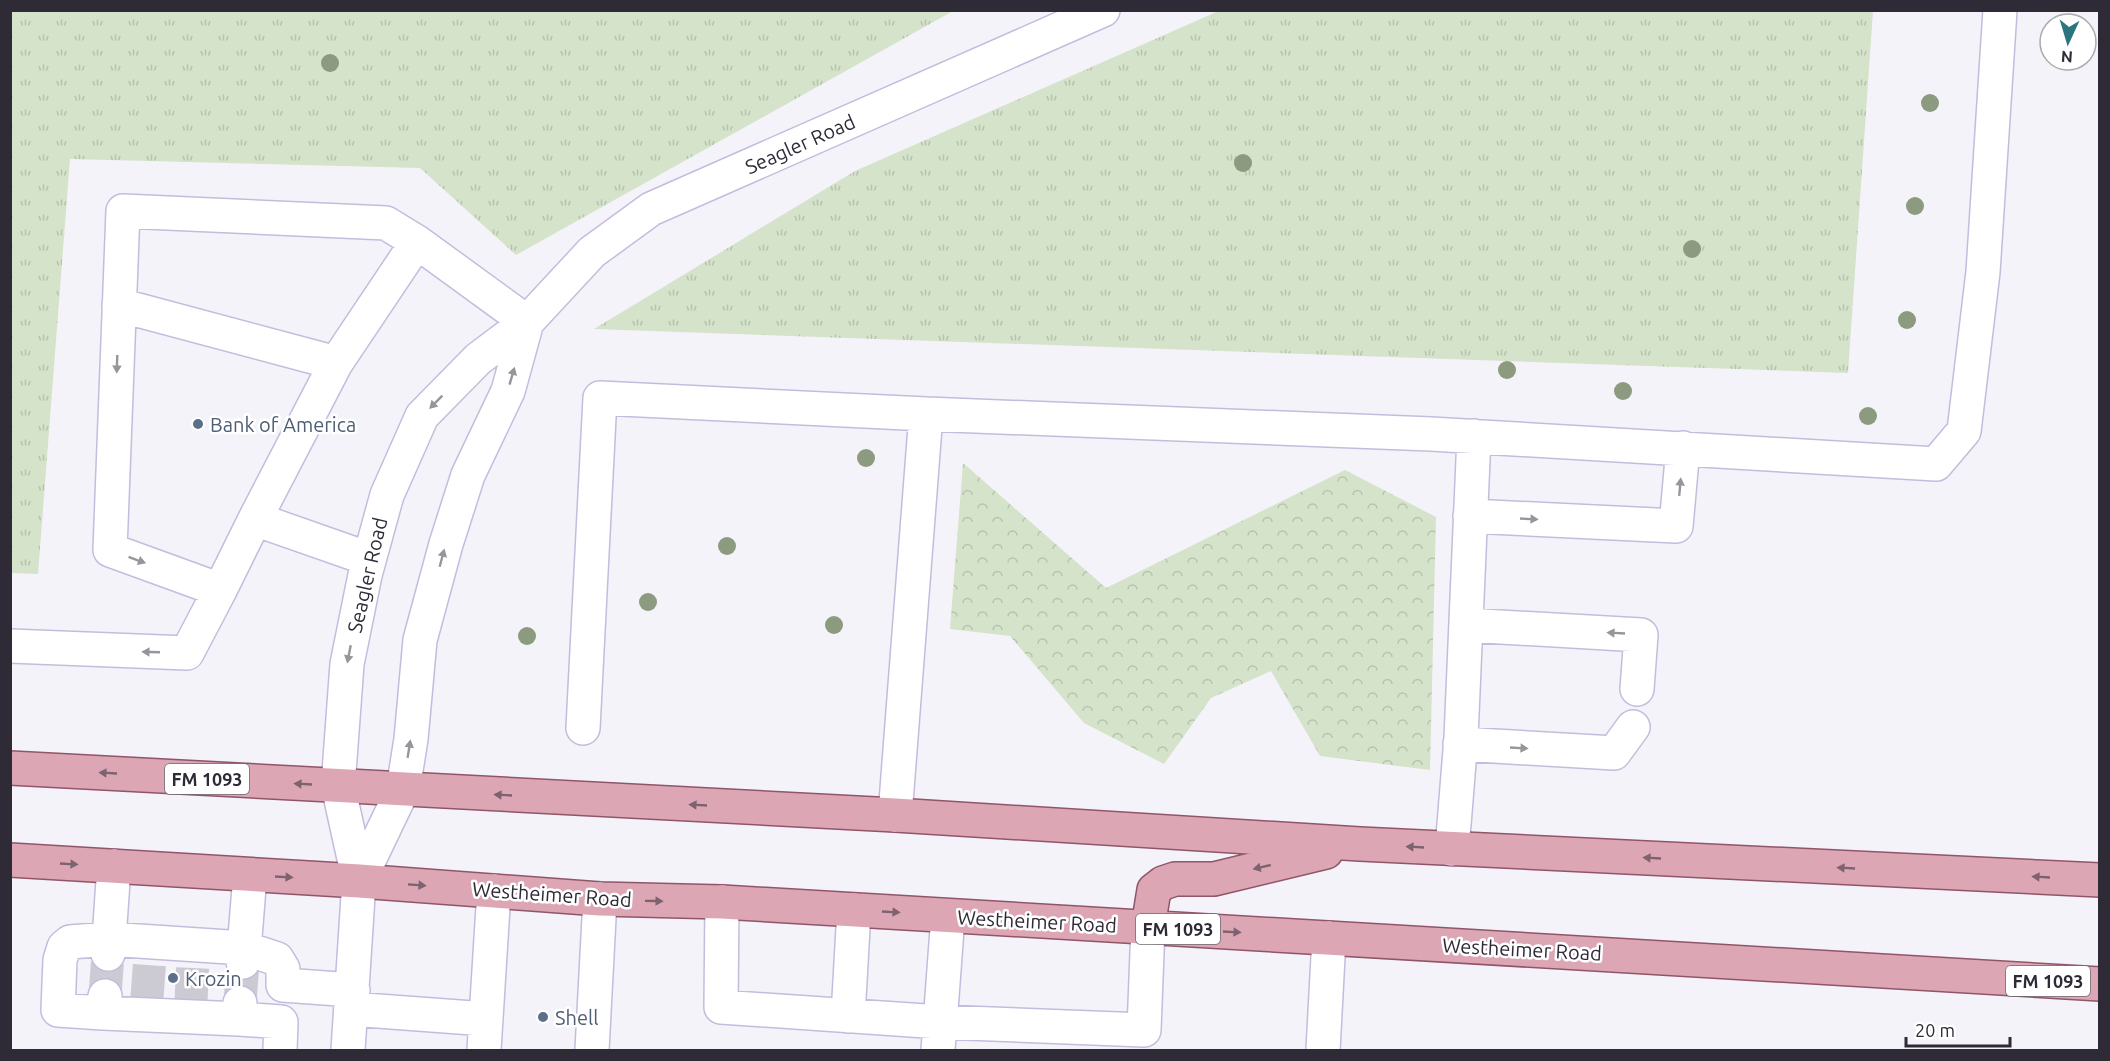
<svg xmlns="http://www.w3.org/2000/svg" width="2110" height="1061" font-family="Ubuntu,sans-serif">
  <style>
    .grass { fill: url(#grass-tufts) }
    .forest { fill: url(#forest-crowns) }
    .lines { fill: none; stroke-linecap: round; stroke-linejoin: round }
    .minor-tunnel { stroke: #cccbd3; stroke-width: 33; stroke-dasharray: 33 16; stroke-linecap: butt }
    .minor-casing { stroke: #c4bcdd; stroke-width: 36 }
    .major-casing { stroke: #915568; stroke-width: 36 }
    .minor { stroke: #fff; stroke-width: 33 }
    .major { stroke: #dda6b5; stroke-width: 33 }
    .tree { fill: #8c9a7f }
    .oneway { fill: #96959b }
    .oneway2 { fill: #7d6270 }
    .service-dot { fill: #5c6f8a; stroke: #fff; stroke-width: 2 }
    .labels { text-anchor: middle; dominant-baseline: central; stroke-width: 5; stroke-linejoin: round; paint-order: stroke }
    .shield { fill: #fff; stroke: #6d6b73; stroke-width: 1.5 }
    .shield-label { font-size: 18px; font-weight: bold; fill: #2e2b37 }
    .street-label { font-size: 20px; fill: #2e2b37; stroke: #fff }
    .service-label { font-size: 20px; fill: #4e5e75; stroke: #fff; text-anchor: start }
  </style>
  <defs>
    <pattern id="grass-tufts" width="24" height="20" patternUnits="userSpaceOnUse" patternTransform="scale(1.5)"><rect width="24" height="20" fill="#d5e3ca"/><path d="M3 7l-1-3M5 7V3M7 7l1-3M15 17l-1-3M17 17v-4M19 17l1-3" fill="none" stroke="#b7c3ae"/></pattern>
    <pattern id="forest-crowns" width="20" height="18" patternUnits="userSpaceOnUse" patternTransform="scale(1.5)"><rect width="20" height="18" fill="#d5e3ca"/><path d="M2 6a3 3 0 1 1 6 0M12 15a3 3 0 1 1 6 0" fill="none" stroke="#b7c3ae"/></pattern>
  </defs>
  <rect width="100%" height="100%" fill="#f4f3fa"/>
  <!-- grass -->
  <path class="grass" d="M11,10h942v1l-437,244 -96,-87 -350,-9 -32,415 -27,-1z
    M1221,10l652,1 -25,362 -1254,-44 261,-158z"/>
  <!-- forest -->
  <path class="forest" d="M963,463l143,125 239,-118 91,47 -6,253 -110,-14 -49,-85 -60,27 -47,66 -80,-41 -74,-87 -60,-7z"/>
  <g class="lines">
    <!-- minor-tunnel -->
    <path class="minor-tunnel" d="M105,996l3,-42
      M147,998l3,-42
      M191,1001l2,-42
      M240,1003l3,-41"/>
    <defs>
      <path id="minor" d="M119,305l217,58
        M1470,516l206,10 7,-78
        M255,519l81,-156 81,-121
        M220,590l35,-71 114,40
        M1466,625l175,10 -4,54
        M10,646l177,7 33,-63 -110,-40 13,-339 263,12 31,19 110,80
        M583,728l17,-330 326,16 505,20 505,30 28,-33 19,-159 17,-262
        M1460,744l154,9 19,-26
        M895,815l31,-401
        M1452,849l9,-111 13,-302
        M359,881l44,-92 8,-50 9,-99 26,-96 22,-69 40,-84 19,-69
        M722,902l-1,105 219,15 204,8 4,-103
        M108,954l6,-88
        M243,962l7,-87
        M105,996l-2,17 136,6
        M240,1003l-1,16 42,3 -1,28
        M351,1009l135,10
        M103,1013l-45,-3 2,-50 4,-13 6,-5 38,-3 136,9 33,11 6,10v16l70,5
        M848,1016l6,-106
        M348,1050l11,-169 -21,-95 9,-122 18,-89 22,-80 35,-79 56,-57 49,-37 65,-70 59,-43 452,-199
        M484,1050l10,-159
        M592,1050l8,-151
        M938,1050l10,-134
        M1323,1050l6,-112"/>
      <path id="major" d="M10,768l885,47 465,29 740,36
        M10,860l349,21 241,18 122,3 1378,82
        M1148,927l6,-37 9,-7 12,-4h39l112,-27"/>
    </defs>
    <!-- minor casing -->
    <use href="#minor" class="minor-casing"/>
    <!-- major casing -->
    <use href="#major" class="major-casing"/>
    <!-- minor -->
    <use href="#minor" class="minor"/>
    <!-- major -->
    <use href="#major" class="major"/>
  </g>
  <!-- trees -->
  <g class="tree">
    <circle cx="330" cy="63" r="9"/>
    <circle cx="1930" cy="103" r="9"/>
    <circle cx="1243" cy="163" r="9"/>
    <circle cx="1915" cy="206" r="9"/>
    <circle cx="1692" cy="249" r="9"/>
    <circle cx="1907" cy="320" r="9"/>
    <circle cx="1507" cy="370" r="9"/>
    <circle cx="1623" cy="391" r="9"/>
    <circle cx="1868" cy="416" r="9"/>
    <circle cx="866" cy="458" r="9"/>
    <circle cx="727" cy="546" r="9"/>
    <circle cx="648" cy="602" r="9"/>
    <circle cx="834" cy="625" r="9"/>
    <circle cx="527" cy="636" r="9"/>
  </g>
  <!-- one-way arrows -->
  <defs><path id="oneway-solid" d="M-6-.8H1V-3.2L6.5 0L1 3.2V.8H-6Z" transform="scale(1.5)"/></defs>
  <g class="oneway">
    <use href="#oneway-solid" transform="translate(117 364) rotate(92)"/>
    <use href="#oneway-solid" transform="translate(512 376) rotate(-74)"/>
    <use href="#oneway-solid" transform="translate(436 402) rotate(135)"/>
    <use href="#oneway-solid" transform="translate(1680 487) rotate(-85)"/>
    <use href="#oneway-solid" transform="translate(1529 519) rotate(3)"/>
    <use href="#oneway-solid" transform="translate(442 558) rotate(-75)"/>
    <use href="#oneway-solid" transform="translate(137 560) rotate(20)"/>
    <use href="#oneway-solid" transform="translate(1616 633) rotate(-177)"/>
    <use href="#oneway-solid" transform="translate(151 652) rotate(-178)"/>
    <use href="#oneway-solid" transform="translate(349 654) rotate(101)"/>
    <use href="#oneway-solid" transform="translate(1519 748) rotate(3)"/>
    <use href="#oneway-solid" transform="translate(409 749) rotate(-81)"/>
  </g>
  <g class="oneway2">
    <use href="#oneway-solid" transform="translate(108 773) rotate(-177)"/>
    <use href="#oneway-solid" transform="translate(303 784) rotate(-177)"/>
    <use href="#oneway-solid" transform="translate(503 795) rotate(-177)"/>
    <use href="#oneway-solid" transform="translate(698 805) rotate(-177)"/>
    <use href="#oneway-solid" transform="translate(1415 847) rotate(-177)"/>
    <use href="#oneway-solid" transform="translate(1652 858) rotate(-177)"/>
    <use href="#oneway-solid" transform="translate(69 864) rotate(3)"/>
    <use href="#oneway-solid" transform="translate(1262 867) rotate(167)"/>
    <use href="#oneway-solid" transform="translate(1846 868) rotate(-177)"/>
    <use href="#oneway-solid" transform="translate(284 877) rotate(3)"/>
    <use href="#oneway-solid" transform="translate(2041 877) rotate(-177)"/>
    <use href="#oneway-solid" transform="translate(417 885) rotate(4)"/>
    <use href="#oneway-solid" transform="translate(654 901) rotate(1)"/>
    <use href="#oneway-solid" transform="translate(891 912) rotate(3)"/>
    <use href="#oneway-solid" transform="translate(1232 932) rotate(3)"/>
  </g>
  <!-- markers -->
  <g class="service-dot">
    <circle cx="198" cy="424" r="6"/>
    <circle cx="173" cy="978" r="6"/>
    <circle cx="543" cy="1017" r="6"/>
  </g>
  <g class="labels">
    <!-- shield labels -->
    <g class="shield">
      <rect x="165" y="764" width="84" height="30" rx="4.5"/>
      <rect x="1136" y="914" width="84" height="30" rx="4.5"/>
      <rect x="2006" y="966" width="84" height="30" rx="4.5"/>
    </g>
    <g class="shield-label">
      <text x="207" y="779">FM 1093</text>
      <text x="1178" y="929">FM 1093</text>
      <text x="2048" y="981">FM 1093</text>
    </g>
    <!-- street labels -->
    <g class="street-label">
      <text transform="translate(800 144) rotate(-24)">Seagler Road</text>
      <text transform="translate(367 575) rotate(-77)">Seagler Road</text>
      <text transform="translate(552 894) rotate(4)">Westheimer Road</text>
      <text transform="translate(1037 921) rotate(3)">Westheimer Road</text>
      <text transform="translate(1522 949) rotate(3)">Westheimer Road</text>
    </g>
    <!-- service labels -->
    <g class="service-label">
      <text x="210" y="424">Bank of America</text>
      <text x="185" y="978">Krozin</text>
      <text x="555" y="1017">Shell</text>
    </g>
  </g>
  <!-- border -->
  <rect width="2110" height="1061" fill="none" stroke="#2e2b37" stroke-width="24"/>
  <!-- north arrow -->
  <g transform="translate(2068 42) rotate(184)"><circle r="28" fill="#ffffff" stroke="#abaaaf" stroke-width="1.5"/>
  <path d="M0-4.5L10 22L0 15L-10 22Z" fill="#2d757e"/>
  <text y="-9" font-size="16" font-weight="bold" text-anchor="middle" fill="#2e2b37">N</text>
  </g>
  <!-- scale -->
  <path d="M1906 1037v9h104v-9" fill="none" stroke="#2e2b37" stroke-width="3"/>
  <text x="1915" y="1037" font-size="18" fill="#2e2b37" stroke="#ffffff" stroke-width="4.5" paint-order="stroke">20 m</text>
</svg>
